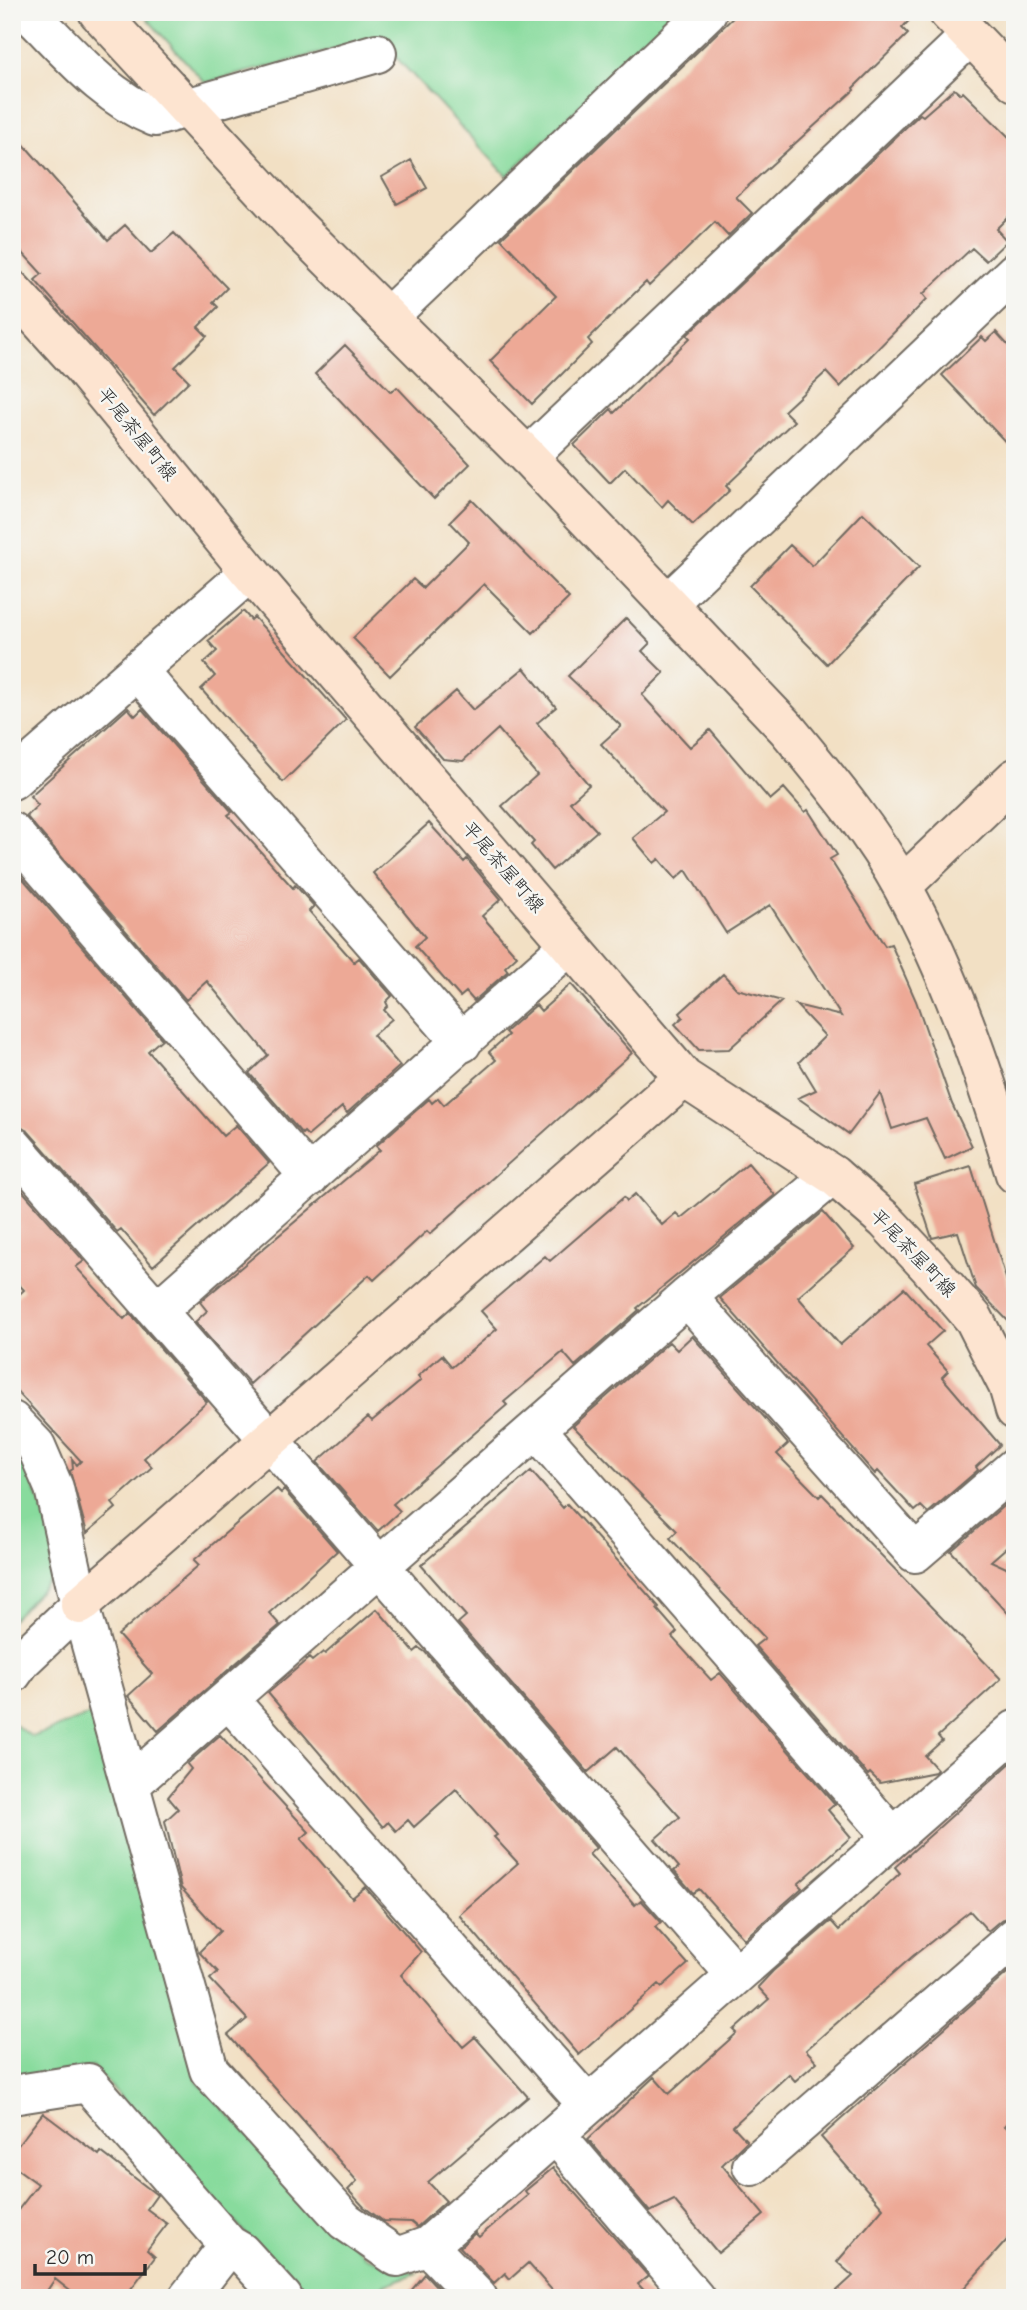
<svg xmlns="http://www.w3.org/2000/svg" width="1027" height="2310" font-family="'Comic Neue','Klee One',sans-serif">
  <style>
    .green { fill: #88db9d; stroke: #5a8364; stroke-width: 2 }
    .building { fill: #eda996 }
    .lines { fill: none; stroke-linecap: round; stroke-linejoin: round }
    .street-casing { stroke: #716a61; stroke-width: 42 }
    .secondary-casing { stroke: #716a61; stroke-width: 42 }
    .street { stroke: #fff; stroke-width: 38 }
    .secondary { stroke: #fde4d0; stroke-width: 38 }
    .labels { text-anchor: middle; dominant-baseline: central; stroke-width: 5; stroke-linejoin: round; paint-order: stroke }
    .street-label { font-size: 19px; fill: #2b2b2b; stroke: #f6f6f2 }
  </style>
  <rect width="100%" height="100%" fill="#f6f6f2"/>
  <filter id="ink" filterUnits="userSpaceOnUse"><feTurbulence type="fractalNoise" baseFrequency=".0143" numOctaves="2"/><feDisplacementMap in="SourceGraphic" scale="14" xChannelSelector="R" yChannelSelector="G"/><feConvolveMatrix kernelMatrix="1 2 1 2 8 2 1 2 1" color-interpolation-filters="sRGB"/></filter>
  <filter id="wash" filterUnits="userSpaceOnUse"><feTurbulence type="fractalNoise" baseFrequency=".00686" numOctaves="4" result="noise"/><feDisplacementMap in="SourceGraphic" scale="28" xChannelSelector="R" yChannelSelector="G"/><feGaussianBlur stdDeviation="1.57" result="paint"/><feColorMatrix in="noise" values="0 0 0 0 0 0 0 0 0 0 0 0 0 0 0 0 0 1.4 0 .05"/><feComposite in="paint" operator="in"/></filter>
  <g filter="url(#wash)">
    <rect width="100%" height="100%" fill="#f2e0c4"/>
    <!-- green -->
    <path class="green" d="M141,12h537l-171,164 -129,-138 -173,45z
      M12,1443l11,12 33,94 -3,28 -41,43z
      M93,1714l104,367 169,176 50,16 -63,25h-59l-44,-59 -157,-172 -75,11 -6,-4v-351l20,14z"/>
    <g id="blocks">
      <!-- building -->
      <path class="building" d="M739,12h178l-15,16 6,6 -55,54 1,2 -118,107 16,16 -24,23 -13,-14 -66,64 -3,-4 -58,57 4,5 -60,60 -42,-43 66,-65 -55,-57z
        M954,89l6,5 3,-2 52,51v67l-19,19 11,12 -21,20 -14,-13 -49,46 4,5 -87,88 -14,-15 -42,39 10,10 -68,65 4,4 -37,35 -25,-25 -6,7 -37,-39 -15,15 -36,-38 37,-36 3,4 76,-75 -3,-3 233,-221 3,2z
        M12,131l96,109 17,-15 26,28 23,-20 53,55 -14,14 5,5 -20,20 9,9 -32,31 14,14 -35,34 -119,-135 7,-6 -30,-33z
        M411,160l16,28 -30,16 -15,-27z
        M996,332l19,21v99l-73,-77 40,-38 4,4z
        M345,345l46,47 6,-5 73,77 -36,35 -119,-125z
        M472,500l97,98 -36,35 -49,-49 -94,92 -37,-38 60,-59 10,9 46,-46 -19,-20z
        M863,513l56,54 -92,97 -77,-78 40,-41 22,21z
        M243,611l8,9 3,-3 92,103 -63,62 -82,-93 14,-13 -11,-13 13,-12 -9,-10z
        M626,618l24,25 -8,8 22,22 -22,22 48,52 20,-17 60,70 14,-12 21,24 3,-2 29,45 -7,4 55,87 6,-2 25,57 36,103 20,42 -27,13 -19,-41 -34,11 -12,-36 -31,41 -51,-36 18,-8 -17,-28 26,-26 -29,-31 45,11 -71,-111 -44,28 -40,-63 -10,9 -17,-20 -5,4 -21,-25 31,-26 -63,-68 20,-18 -53,-50z
        M524,668l32,39 -19,16 52,62 -19,17 27,29 -45,39 -21,-25 3,-3 -32,-36 35,-31 -39,-46 -35,32 -20,-2 -28,-32 41,-36 17,19z
        M128,708l7,8 7,-7 90,103 -4,3 65,73 2,-3 19,21 -5,5 45,51 5,-4 33,38 -6,6 2,4 -4,4 8,9 -19,16 27,31 -53,47 -5,-6 -34,29 -4,-4 -2,2 -53,-61 19,-18 -61,-74 -21,19 -160,-184 12,-11 -8,-9z
        M429,823l35,39 3,-3 34,40 -19,17 35,40 -12,11 3,4 -34,30 -8,-9 -6,5 -45,-51 10,-9 -52,-64z
        M12,866l150,173 -14,12 75,85 13,-11 33,38 -116,103 -32,-37 -4,3 -89,-101 -16,-7z
        M723,974l14,15 45,12 -53,48 -30,1 -24,-26 8,-7 -3,-4z
        M571,984l61,69 -202,181 -3,-3 -53,49 -5,-5 -119,109 -55,-62 12,-11 -7,-9 180,-152 -4,-4 53,-47 3,4 6,-5 6,7 52,-45 -7,-8 19,-17 -3,-3 31,-27 5,6z
        M748,1163l27,32 -138,113 2,2 -64,56 -12,-14 -59,50 3,3 -114,99 7,7 -22,20 -61,-69 51,-45 4,4 49,-41 -3,-4 24,-21 10,12 45,-38 -16,-18 64,-55 5,5 74,-64 3,4 8,-7 27,31 14,-12 5,5z
        M971,1166l44,141v21l-39,-40 -18,-56 -26,6 -18,-54z
        M12,1179l72,82 -8,6 48,52 6,-6 77,89 -63,56 8,9 -40,36 4,5 -29,25 -17,-62 3,-2 -1,-10 5,6 4,-4 -69,-75v-85l12,-11 -12,-13z
        M823,1212l31,36 -56,49 42,48 64,-57 39,43 -17,15 22,25 -6,6 58,68 -24,22 2,3 -50,43 -7,-7 -6,5 -37,-40 -3,3 -155,-176z
        M692,1336l96,108 -11,10 42,43 3,-3 179,185 -63,57 4,5 -17,15 12,13 -2,3 -55,11 -10,-10 -2,2 -113,-129 10,-8 -95,-100 7,-7 -104,-105 96,-84 8,8z
        M531,1471l32,37 4,-4 92,103 -2,2 20,23 -5,5 39,43 9,-7 115,131 -7,6 23,27 -53,47 4,4 -58,51 -45,-50 -6,4 -19,-22 5,-4 -24,-28 25,-22 -63,-70 -29,25 -130,-149 8,-7 -45,-51z
        M277,1489l4,4 3,-3 53,61 -68,62 11,12 -122,106 -30,-35 24,-22 -34,-39 81,-70 -5,-5z
        M1008,1502l7,7v31l-24,21 24,11v49l-64,-70z
        M377,1609l37,43 5,-4 6,4 171,196 -7,6 46,51 6,-5 20,22 -6,5 33,37 -26,23 -3,-3 -80,71 -120,-140 59,-52 -24,-26 3,-2 -41,-46 -42,38 -6,-7 -12,11 -8,-9 -5,5 -115,-134 41,-35 3,3 11,-9 2,2z
        M220,1735l89,97 -8,7 51,59 13,-11 56,65 -20,23 62,72 12,-10 53,60 -100,85 18,19 -29,26 -6,-5 -28,-1 -19,-14 -16,-17 9,-9 -129,-146 19,-16 -37,-40 8,-7 -19,-20 21,-21 -39,-43 -16,-67 13,-12 -10,-12 23,-28 -4,-5z
        M1015,1759v157l-14,4 -13,11 -18,-20 -57,45 -107,94 11,12 -22,19 -6,-7 -56,52 14,15 -25,24 42,50 -46,38 -44,-53 -24,12 -62,-73 66,-62 15,17 68,-61 -3,-3 35,-31 -11,-12 15,-16 58,-50 8,9 61,-57 -5,-6z
        M1015,1966v147l-11,13 11,8v97l-60,67h-126l24,-22 -16,-14 46,-54 -62,-71z
        M43,2113l56,42 2,-3 56,43 -10,14 20,15 -20,26 8,7 -31,41h-45l-24,-19 -13,19h-30v-80l26,-34 -26,-19v-12z
        M553,2168l95,108 -10,8 13,14h-92l-31,-35 -18,16 -5,-6 -11,10 -34,-36 15,-14 4,4 49,-42 -3,-4z
        M425,2274l22,24h-42z"/>
    </g>
  </g>
  <g filter="url(#ink)">
    <use href="#blocks" fill-opacity="0" stroke="#716a61" stroke-width="2"/>
    <g class="lines">
      <defs>
        <path id="street" d="M28,12c39,38 75,84 127,105l222,-64
          M389,316l318,-304
          M528,457l442,-421
          M667,604l348,-332
          M138,671l324,372
          M12,780l238,-208
          M12,832l298,345
          M12,1145l723,829
          M687,1297l228,256 100,-86
          M158,1310l412,-365
          M12,1421l24,25 18,42 26,117 129,465 136,151 52,36 31,-11 587,-516
          M537,1430l355,406
          M12,1674l10,-14 58,-55
          M229,1700l358,404
          M132,1783l555,-486 146,-122
          M12,2095l76,-12 141,162 12,7 42,46
          M557,2136l138,162
          M752,2166l263,-229
          M428,2246l50,52
          M188,2298l41,-53"/>
        <path id="secondary" d="M98,12l196,212 234,233 259,272c41,50 85,102 116,159 50,91 82,188 112,286
          M948,12l67,70
          M12,290l70,77 168,205 434,506 149,97 52,45 44,47 45,52 34,67 7,24
          M902,886l113,-108
          M80,1605l604,-527"/>
      </defs>
      <!-- street casing -->
      <use href="#street" class="street-casing"/>
      <!-- secondary casing -->
      <use href="#secondary" class="secondary-casing"/>
      <!-- street -->
      <use href="#street" class="street"/>
      <!-- secondary -->
      <use href="#secondary" class="secondary"/>
    </g>
  </g>
  <g class="labels">
    <!-- street labels -->
    <g class="street-label">
      <text transform="translate(137 434) rotate(51)">平尾茶屋町線</text>
      <text transform="translate(503 867) rotate(49)">平尾茶屋町線</text>
      <text transform="translate(913 1253) rotate(46)">平尾茶屋町線</text>
    </g>
  </g>
  <!-- margin -->
  <rect width="1027" height="2310" fill="none" stroke="#f6f6f2" stroke-width="42"/>
  <!-- scale -->
  <path d="M35 2264v10h110v-10" fill="none" stroke="#2b2b2b" stroke-width="3.5"/>
  <text x="46" y="2264" font-size="21" fill="#2b2b2b" stroke="#f6f6f2" stroke-width="5" paint-order="stroke">20 m</text>
</svg>
